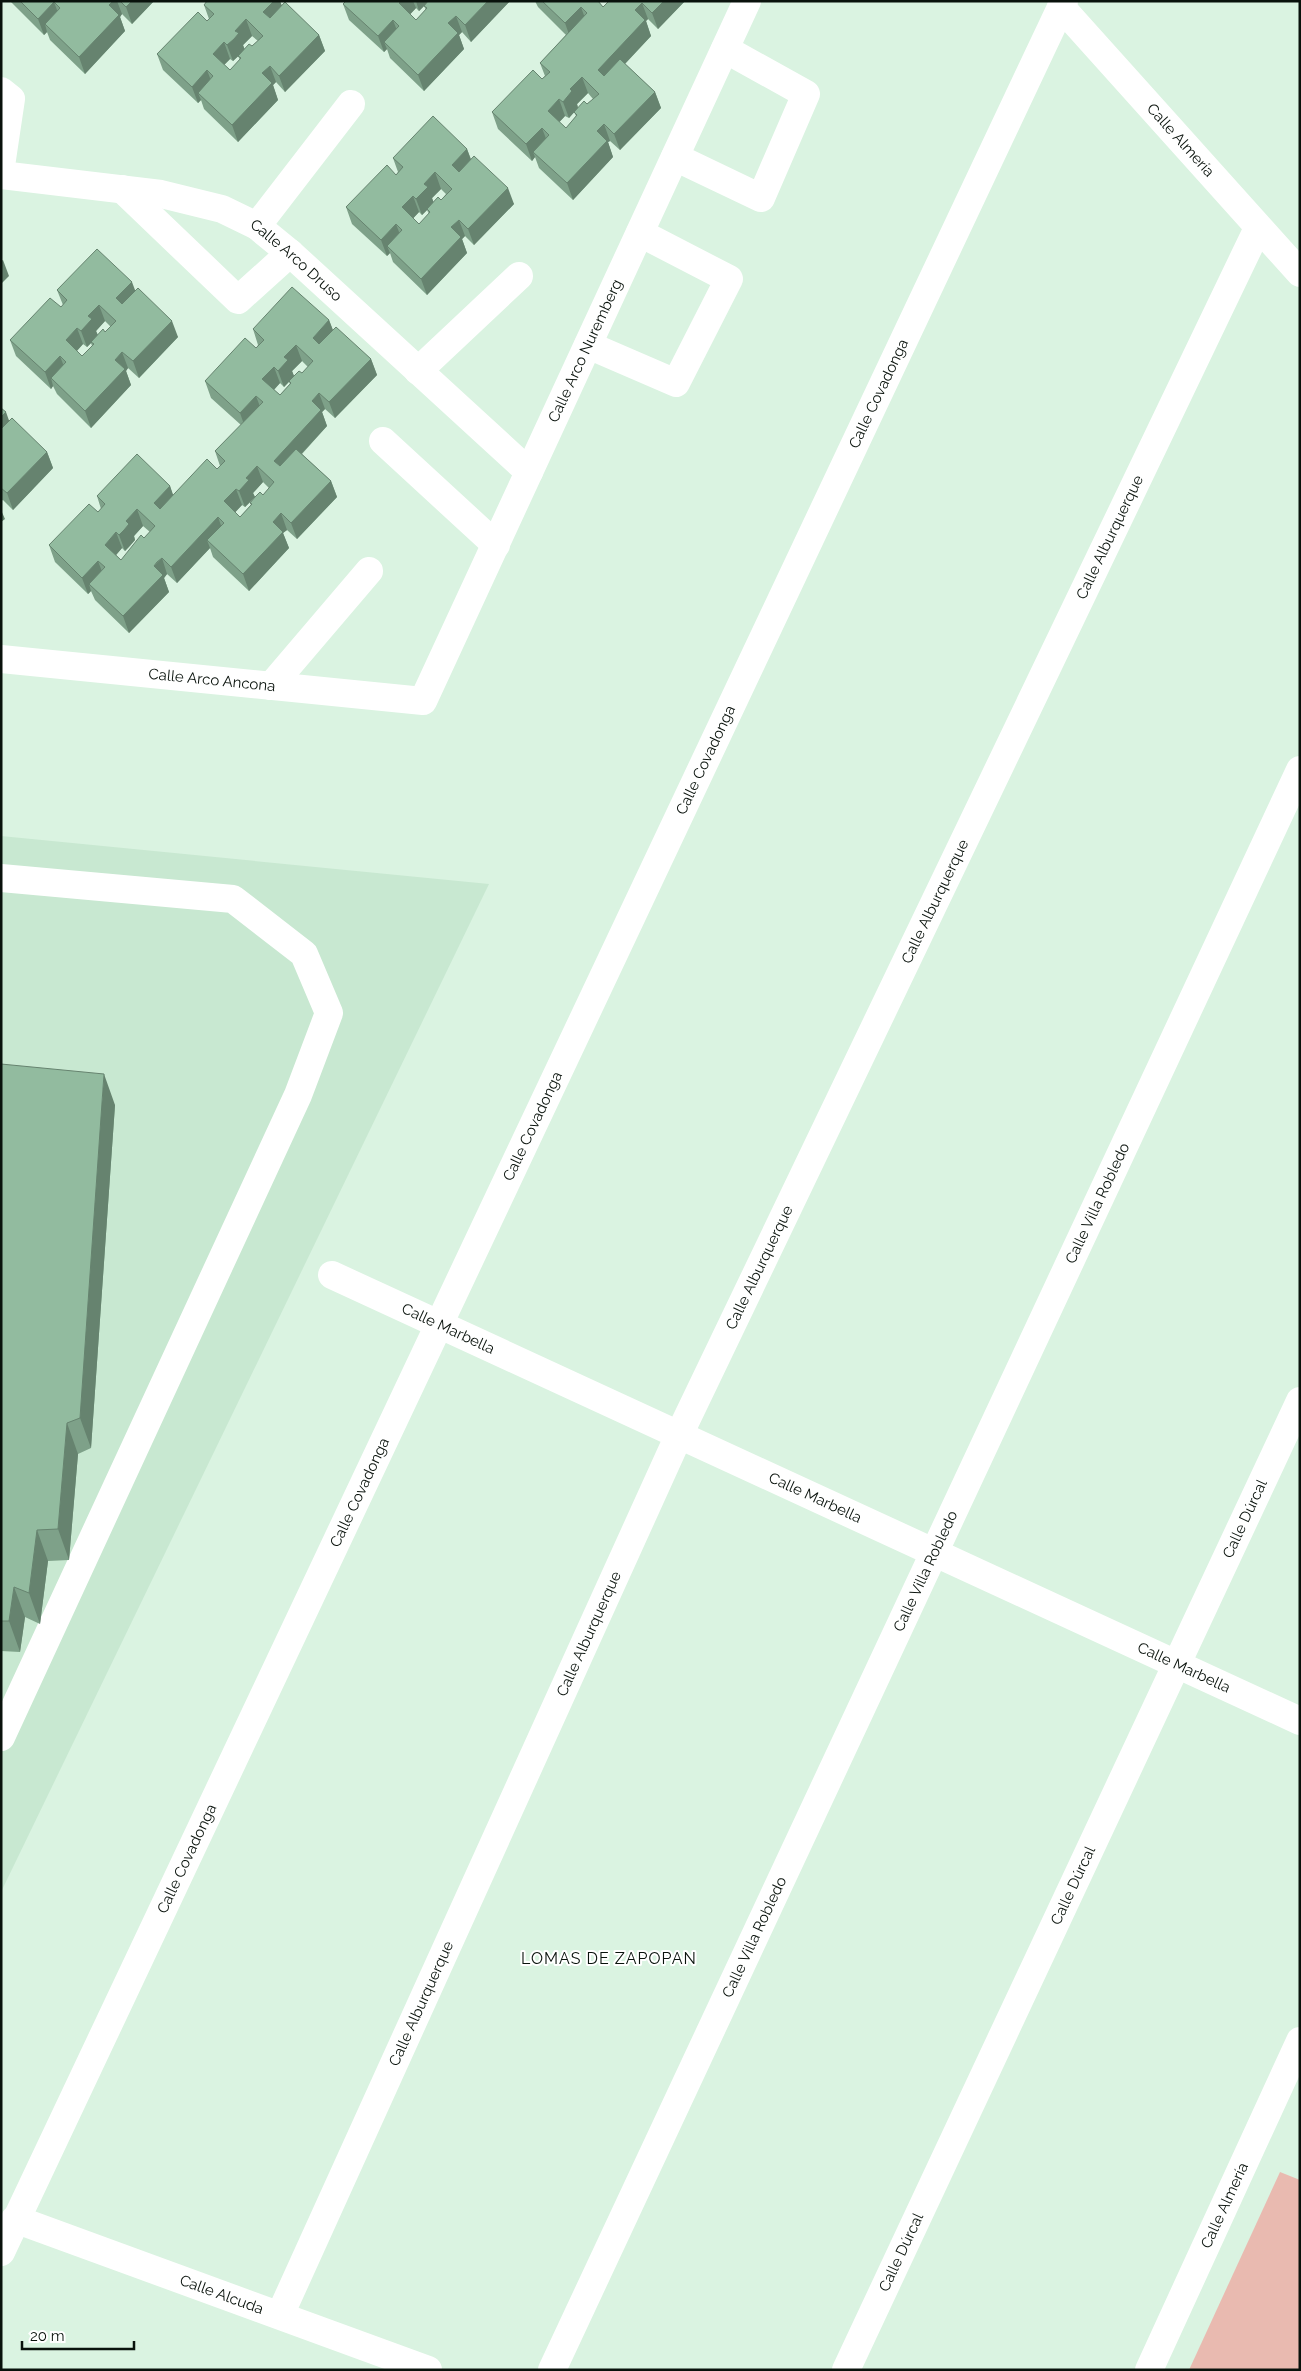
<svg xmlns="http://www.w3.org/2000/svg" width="1301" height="2371" font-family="Raleway,sans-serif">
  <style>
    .built { fill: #c8e8d1 }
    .green { fill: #e9bab0 }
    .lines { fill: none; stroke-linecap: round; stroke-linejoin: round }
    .minor { stroke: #fff; stroke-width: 28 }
    .wall { fill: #7ea189; fill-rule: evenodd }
    .shaded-wall { fill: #66836f }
    .building { fill: #92bb9f; stroke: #66836f; fill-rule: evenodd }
    .labels { text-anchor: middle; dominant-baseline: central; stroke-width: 4; stroke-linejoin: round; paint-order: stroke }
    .street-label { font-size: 15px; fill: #09120c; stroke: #fff }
    .neighbourhood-label { font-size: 16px; letter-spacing: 1px; fill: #09120c; stroke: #fff }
  </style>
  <rect width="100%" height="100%" fill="#daf3e1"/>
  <!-- built -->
  <path class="built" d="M1,836l488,48 -488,1008z"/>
  <!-- green -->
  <path class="green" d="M1280,2172l20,8v190h-111z"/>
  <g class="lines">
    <!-- minor -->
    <g class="minor">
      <path id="s1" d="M1061,7l239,266"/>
      <path d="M1,91l10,8 -10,67"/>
      <path d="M675,157l86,41 45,-104 -81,-45"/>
      <path id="s2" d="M1,175l160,19 61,15 35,17 33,27 239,219"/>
      <path d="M122,189l116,111 52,-47"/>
      <path d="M257,226l94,-122"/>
      <path d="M588,345l88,38 53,-104 -89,-46"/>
      <path d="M418,371l101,-95"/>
      <path d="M383,441l113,104"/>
      <path id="s3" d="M1,659l422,42 324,-700"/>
      <path d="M271,686l98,-115"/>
      <path d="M1,878l232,21 71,55 25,59 -31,82 -297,642"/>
      <path id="s4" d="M332,1275l968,446"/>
      <path id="s5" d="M15,2219l413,151"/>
      <path id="s6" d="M1,2252l1063,-2251"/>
      <path id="s7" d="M280,2315l399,-880 579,-1207"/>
      <path id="s8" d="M552,2370l748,-1600"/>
      <path id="s9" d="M846,2370l454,-969"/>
      <path id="s10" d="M1149,2370l151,-329"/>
    </g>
  </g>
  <!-- wall -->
  <path class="wall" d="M10,1h65l1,1 1,-1h77l-22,23 -10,-10 -2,3 5,14 -40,43 -35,-34 -3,-8 -3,3z
    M280,1l2,5 37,29 6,16 -40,41 -9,-10 -3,3 5,15 -40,42 -34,-33 -3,-9 -3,3 -35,-33 -6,-16 52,-35 -5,-14zM252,36l6,5 -6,5 -8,3 -1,-4zM238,56l2,4 -10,10 -6,-5 6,-6 3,2z
    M346,1h164l-39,41 -9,-10 -3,3 5,14 -40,42 -34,-33 -3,-9 -3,3 -35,-32 -6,-16zM424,6l2,4 -10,10 -6,-6 6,-6 3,3z
    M535,1h63l5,6 6,-6h76l-27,28 -10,-10 -2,2 5,15 -26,28 30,28 6,16 -41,42 -10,-9 -2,1 5,15 -40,43 -34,-32 -4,-11 -3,4 -34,-32 -6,-17 50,-33 3,-3 -5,-13 26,-28 -28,-28zM588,93l5,6 -6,5 -9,4 -1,-4zM574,112l2,4 -10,12 -7,-6 6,-6 4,2z
    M467,149l4,10 43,45 -40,41 -9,-9 -3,3 5,14 -40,42 -34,-33 -3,-9 -3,3 -35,-32 -6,-17 50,-32 2,-3 -5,-14zM441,189l5,5 -5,6 -8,3 -1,-5zM427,210l2,4 -10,10 -6,-6 6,-6 3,3z
    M57,290l78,1 43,46 -39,41 -11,-10 -2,3 5,14 -40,43 -34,-34 -4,-8 -2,3 -35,-33 -6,-16 51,-33 2,-2zM105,321l6,6 -6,5 -7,3 -2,-4zM91,343l1,3 -10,10 -5,-5 6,-7 4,3z
    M329,320l4,10 38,29 6,16 -42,43 -10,-9 -3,3 5,14 -25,28 29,27 6,16 -40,42 -10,-9 -4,3 6,15 -40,43 -36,-34 -3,-9 -33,35 -10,-9 -3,4 5,14 -40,41 -34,-33 -4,-9 -3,3 -33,-32 -6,-17 49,-33 3,-3 -4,-13 73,-10 3,10 44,-27 3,-3 -5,-15 26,-26 -30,-27 -6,-17 51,-33 2,-3 -5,-16zM302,361l6,6 -6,6 -8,3 -2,-5zM289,382l1,2 -10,11 -6,-5 6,-7 4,4zM263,482l6,6 -6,7 -13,8 1,2 -11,12 -5,-5 7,-7 3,2 10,-10 -2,-4zM143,526l7,6 -6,6 -23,22 -5,-5 6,-7 3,3 5,-5 5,-6 -1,-4z
    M1,408l8,13 38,31 6,16 -40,42 -10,-10 -2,1z
    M1,1064l114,41 -24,343 -13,6 -9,106 -21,1 -8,63 -15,-7 -5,35 -19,-1z"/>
  <!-- shaded-wall -->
  <path class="shaded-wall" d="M113,1h4l5,13 -2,3 5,14 -40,43 -6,-17 30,-52z
    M132,1h22l-22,23 -6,-17z
    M274,1h6l4,11 -15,17 -6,-17z
    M401,1h12l3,7 -11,12 -6,-17z
    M416,1h13l-10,10z
    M488,1h22l-39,41 -6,-17z
    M664,1h21l-27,28 -6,-16z
    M54,2l6,16 -15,6 2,8 -3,3 -6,-16z
    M642,3l6,16 -2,2 5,15 -47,50 -6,-16 37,-60z
    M581,7l6,17 -16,16 -6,-17z
    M456,16l6,16 -3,3 5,14 -40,42 -6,-16 30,-52z
    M246,19l6,17 -9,9 2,5 -12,11 -6,-16 8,-14z
    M393,20l6,16 -15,6 3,7 -3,3 -6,-16z
    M319,35l6,16 -40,41 -6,-16z
    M224,42l6,17 -11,11 -6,-16z
    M270,66l6,16 -3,3 5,15 -40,42 -6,-17 30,-52z
    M207,70l6,16 -15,7 3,7 -3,3 -6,-16z
    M582,77l6,16 -11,11 1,4 -9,10 -6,-16 7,-13z
    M655,92l6,16 -41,42 -6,-16z
    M559,99l6,17 -11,12 -6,-17z
    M604,124l6,17 -2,1 5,15 -40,43 -6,-17 30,-52z
    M542,128l6,16 -15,8 2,5 -3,4 -6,-17z
    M467,149l6,17 -15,16 -6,-17z
    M435,172l6,17 -9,9 2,5 -12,12 -6,-16 8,-15z
    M508,188l6,16 -40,41 -6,-16z
    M413,196l6,16 -11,12 -6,-17z
    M459,220l6,16 -3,3 5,14 -40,42 -6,-16 30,-52z
    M396,224l6,16 -15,6 3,7 -3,3 -6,-16z
    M3,260l6,16 -8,8v-23z
    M132,282l6,16 -16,16 -6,-16z
    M99,305l6,16 -9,10 2,5 -11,11 -6,-16 7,-15z
    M329,320l6,16 -16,19 -6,-17z
    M172,321l6,16 -39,41 -6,-17z
    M77,328l6,16 -11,12 -6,-16z
    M296,345l6,16 -10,10 2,5 -10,11 -6,-16 6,-14z
    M122,352l6,16 -2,3 5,14 -40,43 -6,-17 30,-51z
    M60,356l6,16 -15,6 2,8 -2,3 -6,-17z
    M371,359l6,16 -42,43 -6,-16z
    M274,367l6,16 -12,13 -6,-17z
    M319,393l6,16 -3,3 5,14 -47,51 -6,-16 38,-60z
    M256,396l6,16 -16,18 -6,-17z
    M6,412l6,17 -11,11v-23z
    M47,452l6,16 -40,42 -6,-17z
    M257,466l6,16 -10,11 2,4 -10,10 -6,-16 7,-13z
    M331,481l6,16 -40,42 -6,-16z
    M170,486l6,17 -16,16 -6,-16z
    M236,489l6,16 -12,13 -6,-17z
    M137,509l6,17 -9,10 1,4 -10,11 -6,-16 7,-14z
    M1,510l4,9 -4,3z
    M281,513l6,17 -4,3 6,15 -40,43 -6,-17 30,-52z
    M218,517l6,17 -17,6 3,8 -33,35 -6,-16z
    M116,532l6,16 -11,13 -6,-16z
    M162,558l5,16 -3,4 5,14 -40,41 -6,-17 31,-50z
    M98,561l6,16 -15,7 2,7 -3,3 -6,-16z
    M104,1074l11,31 -24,343 -11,-30z
    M67,1423l11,31 -9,106 -11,-31z
    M37,1530l11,31 -8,63 -11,-31z
    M14,1587l11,30 -5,35 -11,-31z"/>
  <!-- building -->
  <path class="building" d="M20,1h55l1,1 1,-1h36l-4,4 10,10 -40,42 -34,-33 15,-16 -6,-6 -16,17z
    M120,1h12l-6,6z
    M207,1h67l-11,11 7,6 15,-16 34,33 -40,41 -9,-10 -8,7 10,10 -40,42 -34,-32 15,-17 -6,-6 -15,17 -35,-33 41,-42 9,9 7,-7 -10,-9zM246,19l17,17 -11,10 -3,-2 -11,12 3,2 -11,12 -17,-16 11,-12 3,3 7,-6 5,-6 -4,-2z
    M346,1h55l-2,2 17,17 11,-12 -3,-2 4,-5h60l-23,24 -9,-9 -8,7 10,10 -40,42 -34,-33 15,-16 -6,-6 -15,16 -35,-32z
    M542,1h56l5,6 6,-6h55l-12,12 -10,-10 -7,7 10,10 -47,50 6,6 16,-17 35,33 -41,42 -10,-10 -7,7 10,10 -40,42 -34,-31 16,-17 -7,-7 -16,16 -34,-32 41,-42 9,9 8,-7 -10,-9 47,-50 -6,-6 -16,16zM582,77l17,17 -12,10 -3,-3 -10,11 3,3 -11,13 -18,-17 11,-12 4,3 9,-11 -2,-2z
    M433,116l34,33 -15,16 7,7 15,-16 34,32 -40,41 -9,-9 -8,7 10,10 -40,42 -34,-33 15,-16 -6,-6 -15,16 -35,-33 41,-42 9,10 7,-8 -10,-9zM435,172l17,17 -11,11 -3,-3 -11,12 3,3 -11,12 -17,-17 11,-11 3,3 12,-12 -4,-3z
    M97,249l35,33 -16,16 6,6 16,-16 34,33 -39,40 -11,-9 -7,8 10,9 -40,42 -34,-33 15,-16 -6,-6 -15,16 -35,-32 40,-42 11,9 6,-7 -10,-10zM99,305l17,16 -11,11 -2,-3 -12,13 3,2 -12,12 -16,-16 11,-12 4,3 11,-12 -4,-3z
    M292,287l37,33 -16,18 6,6 17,-17 35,32 -42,43 -10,-9 -7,8 9,9 -47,51 6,5 16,-17 35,32 -40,42 -10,-10 -8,9 10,10 -40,42 -36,-34 17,-17 -6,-6 -47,50 -9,-9 -5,4 -3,4 9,9 -40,41 -34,-32 16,-17 -7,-6 -16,17 -33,-33 40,-41 9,8 7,-8 -8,-8 40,-42 33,32 -16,17 6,6 47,-50 10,10 8,-8 -10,-10 48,-49 -7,-6 -16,17 -35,-32 40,-43 11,10 8,-8 -11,-11zM296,345l17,16 -11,12 -3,-2 -10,10 2,2 -11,12 -18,-16 12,-12 4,4 10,-11 -4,-3zM257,466l17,16 -11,13 -3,-3 -5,5 -5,6 2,1 -12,13 -16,-16 12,-12 3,2 10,-11 -3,-2zM137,509l18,17 -11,12 -3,-3 -20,25 -16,-15 11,-13 3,3 5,-5 5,-6 -3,-3z
    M1,408l5,4 -5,5z
    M12,418l35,34 -40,41 -6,-5v-59z
    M1,1064l103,10 -24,344 -13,5 -9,106 -21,1 -8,63 -15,-6 -5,34h-8z"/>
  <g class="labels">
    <!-- street labels -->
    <g class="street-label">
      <text stroke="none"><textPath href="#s1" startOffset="179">Calle Almería</textPath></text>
      <text stroke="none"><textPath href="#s2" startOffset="315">Calle Arco Druso</textPath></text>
      <text stroke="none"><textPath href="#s3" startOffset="810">Calle Arco Nuremberg</textPath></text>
      <text stroke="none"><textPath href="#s6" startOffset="2055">Calle Covadonga</textPath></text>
      <text stroke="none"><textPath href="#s7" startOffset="1962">Calle Alburquerque</textPath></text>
      <text stroke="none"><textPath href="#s3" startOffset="212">Calle Arco Ancona</textPath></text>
      <text stroke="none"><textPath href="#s6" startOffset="1650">Calle Covadonga</textPath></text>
      <text stroke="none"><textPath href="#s7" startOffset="1558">Calle Alburquerque</textPath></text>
      <text stroke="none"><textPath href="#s6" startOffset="1245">Calle Covadonga</textPath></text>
      <text stroke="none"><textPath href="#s8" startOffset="1288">Calle Villa Robledo</textPath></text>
      <text stroke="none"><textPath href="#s7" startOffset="1152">Calle Alburquerque</textPath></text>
      <text stroke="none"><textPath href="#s4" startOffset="128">Calle Marbella</textPath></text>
      <text stroke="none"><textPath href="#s6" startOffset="840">Calle Covadonga</textPath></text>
      <text stroke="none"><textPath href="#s4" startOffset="532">Calle Marbella</textPath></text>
      <text stroke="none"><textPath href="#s9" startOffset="940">Calle Dúrcal</textPath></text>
      <text stroke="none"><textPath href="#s8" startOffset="882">Calle Villa Robledo</textPath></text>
      <text stroke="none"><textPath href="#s7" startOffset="748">Calle Alburquerque</textPath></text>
      <text stroke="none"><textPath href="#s4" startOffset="938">Calle Marbella</textPath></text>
      <text stroke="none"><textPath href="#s6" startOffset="435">Calle Covadonga</textPath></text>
      <text stroke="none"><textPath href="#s9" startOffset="535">Calle Dúrcal</textPath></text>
      <text stroke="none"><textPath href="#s8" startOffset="478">Calle Villa Robledo</textPath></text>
      <text stroke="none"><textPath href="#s7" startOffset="342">Calle Alburquerque</textPath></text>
      <text stroke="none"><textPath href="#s10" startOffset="181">Calle Almería</textPath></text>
      <text stroke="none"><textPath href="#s9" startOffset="130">Calle Dúrcal</textPath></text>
      <text stroke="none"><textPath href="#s5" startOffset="220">Calle Alcuda</textPath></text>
    </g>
    <!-- neighbourhood labels -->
    <g class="neighbourhood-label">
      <text x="609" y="1958">LOMAS DE ZAPOPAN</text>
    </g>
  </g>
  <!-- border -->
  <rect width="1301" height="2371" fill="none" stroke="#09120c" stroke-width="5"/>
  <!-- scale -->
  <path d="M22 2341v8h112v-8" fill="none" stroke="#09120c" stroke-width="2.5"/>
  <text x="30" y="2341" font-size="15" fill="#09120c" stroke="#ffffff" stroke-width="4" paint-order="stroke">20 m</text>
</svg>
